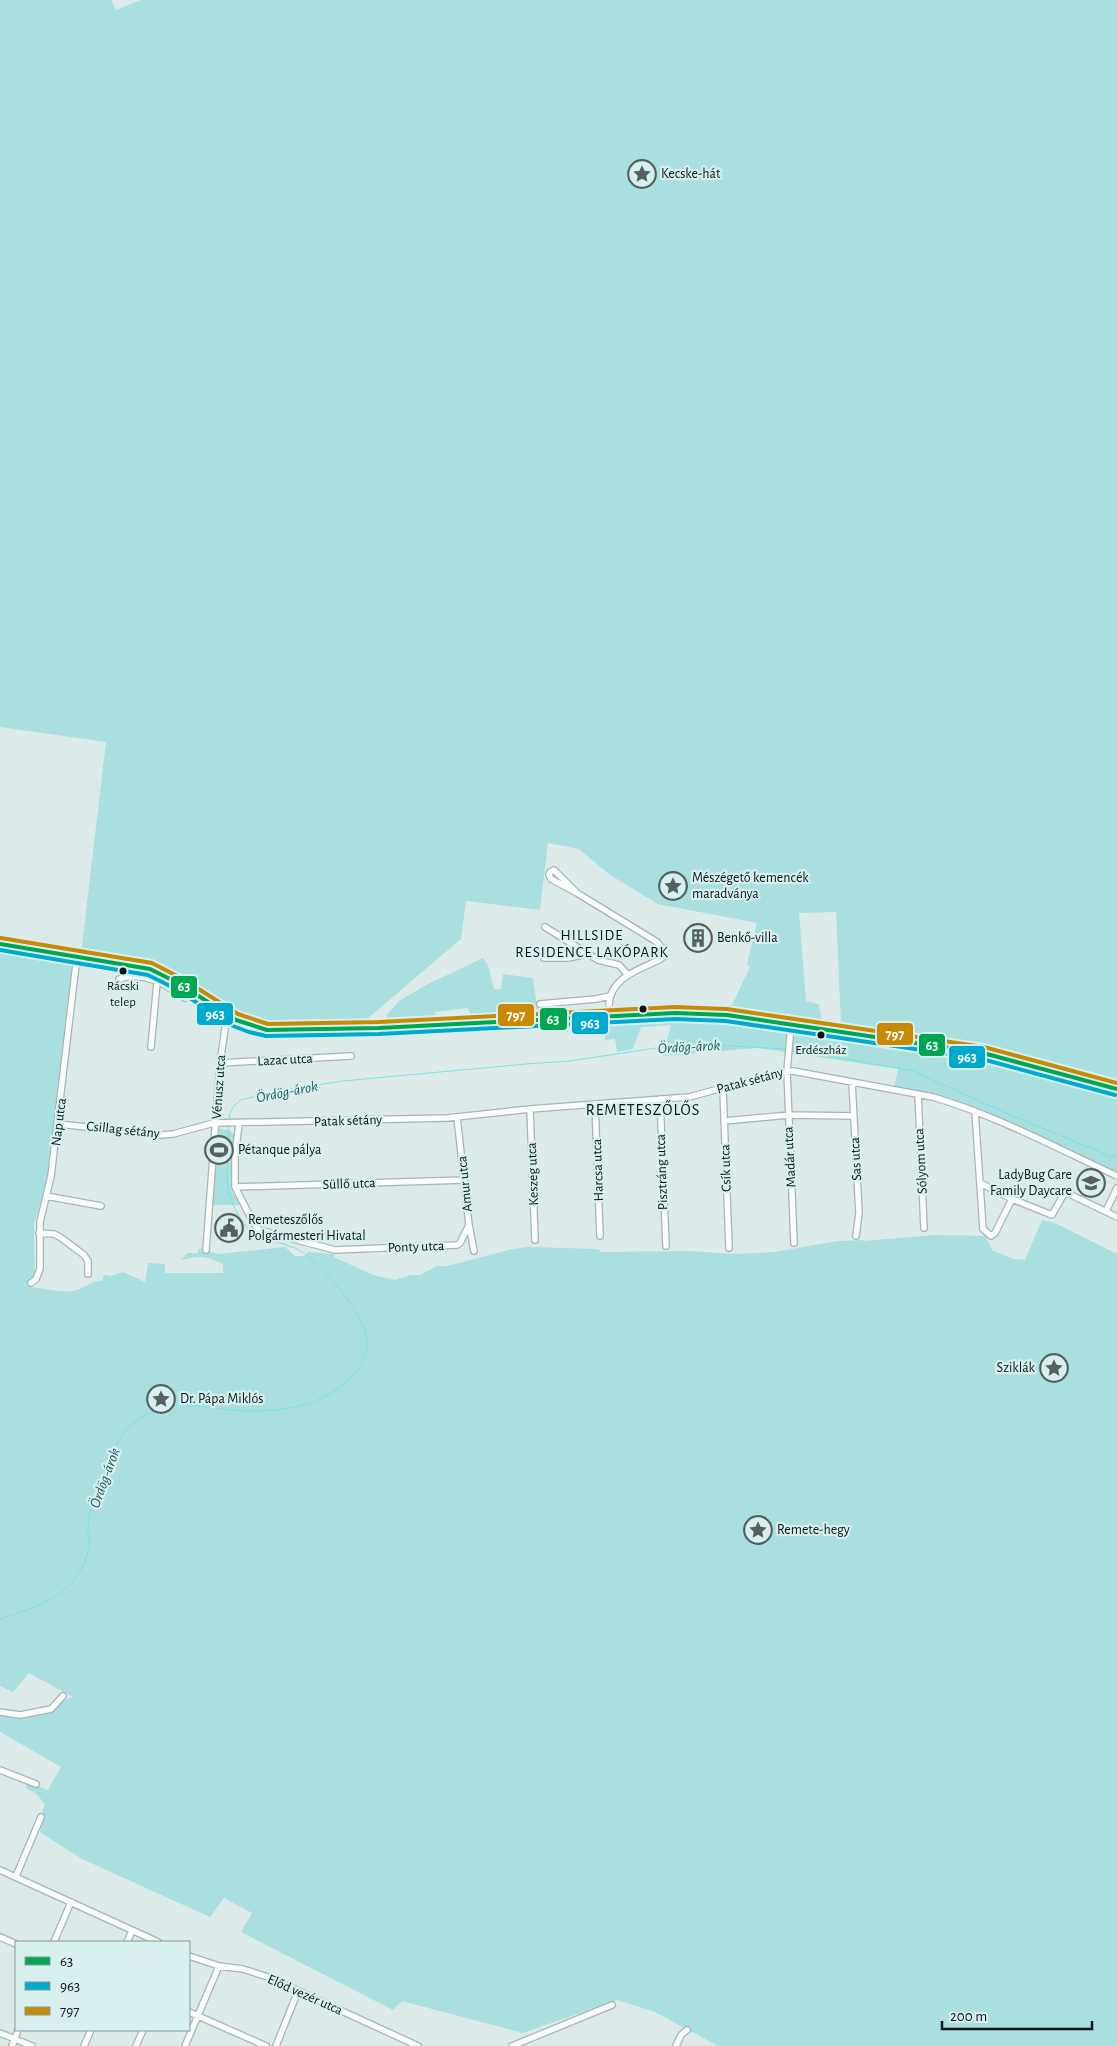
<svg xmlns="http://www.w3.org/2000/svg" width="1117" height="2046" font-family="'Alegreya Sans',sans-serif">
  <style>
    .green { fill: #a9dfdf; fill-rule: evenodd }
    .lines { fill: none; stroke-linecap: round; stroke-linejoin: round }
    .stream { stroke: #7ae2e2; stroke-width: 1 }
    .street-casing { stroke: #a9b4b4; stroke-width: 8 }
    .secondary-casing { stroke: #a9b4b4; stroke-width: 9 }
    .street { stroke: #fafcfc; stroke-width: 5.5 }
    .secondary { stroke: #fafcfc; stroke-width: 8 }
    .bus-1-casing { stroke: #d7f0ef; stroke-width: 8 }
    .bus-2-casing { stroke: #d7f0ef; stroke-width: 8 }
    .bus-3-casing { stroke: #d7f0ef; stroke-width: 8 }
    .bus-1 { stroke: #00a651; stroke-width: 4 }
    .bus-2 { stroke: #00a9ce; stroke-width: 4 }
    .bus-3 { stroke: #c88904; stroke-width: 4 }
    .bus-dot { fill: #0d1616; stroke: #d7f0ef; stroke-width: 2 }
    .labels { text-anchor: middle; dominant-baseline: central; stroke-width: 4.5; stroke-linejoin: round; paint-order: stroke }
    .bus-label { font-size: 13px; fill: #0d1616; stroke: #d7f0ef }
    .poi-label { font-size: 14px; fill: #0d1616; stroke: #d7f0ef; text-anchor: start }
    .street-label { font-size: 14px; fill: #0d1616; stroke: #d7f0ef }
    .neighbourhood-label { font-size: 15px; letter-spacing: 1px; fill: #0d1616; stroke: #d7f0ef }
    .water-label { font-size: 15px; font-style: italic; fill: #225d5d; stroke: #d7f0ef }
    .quarter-label { font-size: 16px; letter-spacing: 1px; fill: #0d1616; stroke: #d7f0ef }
    .line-badge { stroke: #d7f0ef; stroke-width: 2 }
    .badge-label { font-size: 14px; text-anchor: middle; font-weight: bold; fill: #fff }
  </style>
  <rect width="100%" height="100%" fill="#ddeaea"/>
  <!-- green -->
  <path class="green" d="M0,0h111l5,10 25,-10h976v1172l-46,-22 -142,-58 -35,-4 4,-19 -140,-21 -95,8 8,-31 -30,2 -8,22 -16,3 -2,-13 -10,1 -1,-17 69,-7 4,-11h55l18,-38 -3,-3 10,-41 -99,-19 -48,-29 -31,-26 -31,-6 -8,67 -74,-9 -5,38 -107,91 -90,1 -38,-12 -70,-45 -74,-15 -1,-5 25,-212 -106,-15zM836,912l5,110 -19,2 -3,-20 -13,-3 -7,-88z
    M0,951l72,12 -17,159 -10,65 -11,38 1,53 -5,9c13,1 30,6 43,4 10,-2 20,-11 29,-10l2,-6 7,1 12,-4 22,10 3,-19 17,1v9h58v-9c-17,-8 -23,-9 -42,-4l7,-7h9l3,-5 18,6 67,-7 10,9h9l4,-4 26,2v3l39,18 22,5 16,-5h9l17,-9h10l66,-17 15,-2 70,2 4,3 87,-1 45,3 40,-2 65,-11 24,-1v1l71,-6 52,1 6,14 21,9 12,1 17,-40 13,3 62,31v792h-399l-63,-34 -38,-12 -94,33 -121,-32 -9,9 -152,-78 11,-19 -28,-15 -14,19 -128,-58 -42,-27 3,-16 -2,-2 4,-9 -8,-11 -12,-6 3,-6 20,8 13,-23 -61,-35v-18l37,-3 36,-14 -44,-24 -16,19 -13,-6z
    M483,958l5,7 6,24h7l2,-15 30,4 5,36 -67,4 -3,-10 -33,4 2,10 -48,5 -3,-11 13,-15 27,-16z
    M219,1129l10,1 5,5 -3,55 9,15h-28z"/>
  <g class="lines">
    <!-- stream -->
    <path class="stream" d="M790,1049l123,22 86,39 118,49
      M229,1119l1,-6 4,-7 7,-6 35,-9 67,-10 183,-17 44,-3 86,-13 43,-4 87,5
      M0,1619c40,-13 80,-25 89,-72 1,-7 -2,-14 -1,-20 1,-18 11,-42 18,-59 5,-12 11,-29 21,-39 34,-33 64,-23 106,-19 24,2 51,1 73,-6 26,-7 63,-32 61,-63 -2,-25 -38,-68 -57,-83 -6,-5 -13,-10 -21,-12 -13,-6 -30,-4 -40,-16 -30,-36 -21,-62 -20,-104"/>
    <defs>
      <path id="street" d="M577,893l-26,-14 -2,-4 1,-3 4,-2 23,23 80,49 6,7v8l-4,3c-21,10 -49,18 -50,45
        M545,927l53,33 21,5 9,10
        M544,958h24l20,-4
        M119,979c27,-8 45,5 66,19
        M540,1004l56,-5 14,-3
        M791,1025l-4,46 7,172
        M151,1047l7,-75
        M220,1063l131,-7
        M852,1082l7,131 -3,23
        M723,1089l6,159
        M918,1094l6,134
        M660,1099l6,147
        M595,1104l5,132
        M530,1109l5,131
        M975,1111l8,118 8,7 4,-3 17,-34
        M457,1117l12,108 5,26
        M724,1121l65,-6 65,1
        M59,1124l101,11 13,-1 41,-11 233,-5 83,-9 159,-12 93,-25 11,-1 140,26c64,19 124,51 184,79
        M239,1124l-4,31v32l19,37 5,6 76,20 122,-5 3,-2 9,-18
        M980,1183l32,16 40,16 13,-23 52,25
        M235,1187l229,-7
        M46,1196l55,10
        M1106,1211l11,-23
        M39,1233l15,1 6,3 24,18 4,6v13
        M206,1250l14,-187 7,-48
        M31,1283l5,-4 4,-10v-47l11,-46 26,-220
        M0,1712l20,3 31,-6 12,-13
        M0,1770l36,14
        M0,1870l158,72
        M16,1876l25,-59
        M0,1937l16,7
        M54,1942l17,-40
        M127,1942l5,-11
        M189,1956l30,10 24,3 25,8 150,69
        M189,2012l77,34
        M0,2033l32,13
        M12,2046l6,-16
        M84,2046l7,-16
        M136,2046l7,-16
        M185,2046l34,-80
        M276,2046l22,-55
        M512,2046l100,-41
        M676,2046l5,-11 6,-5"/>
      <path id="secondary" d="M0,944l150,25c42,15 72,55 117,61l112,-2 296,-15 52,2 256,38 134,36"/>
    </defs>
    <!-- street casing -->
    <use href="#street" class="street-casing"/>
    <!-- secondary casing -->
    <use href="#secondary" class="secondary-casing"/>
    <!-- street -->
    <use href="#street" class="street"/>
    <!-- secondary -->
    <use href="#secondary" class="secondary"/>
    <defs>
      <path id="bus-1" d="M0,944l150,25 30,15 56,36 31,10 112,-2 296,-15 52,2 256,38 134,36"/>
      <path id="bus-2" d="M0,950l148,25 28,14 57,37 16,6 17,4 113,-2 296,-15 51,2 256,38 133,36"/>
      <path id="bus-3" d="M1,938l151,25 31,16 55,35 30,10 111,-2 296,-15 52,2 257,38 133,36"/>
    </defs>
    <!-- bus-1 casing -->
    <use href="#bus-1" class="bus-1-casing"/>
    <!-- bus-2 casing -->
    <use href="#bus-2" class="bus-2-casing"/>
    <!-- bus-3 casing -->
    <use href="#bus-3" class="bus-3-casing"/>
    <!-- bus-1 -->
    <use href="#bus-1" class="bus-1"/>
    <!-- bus-2 -->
    <use href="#bus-2" class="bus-2"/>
    <!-- bus-3 -->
    <use href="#bus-3" class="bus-3"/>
  </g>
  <!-- icons -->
  <defs>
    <symbol id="sight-ring" viewBox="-11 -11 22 22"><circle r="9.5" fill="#d7f0ef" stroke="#566060" stroke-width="1.5"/><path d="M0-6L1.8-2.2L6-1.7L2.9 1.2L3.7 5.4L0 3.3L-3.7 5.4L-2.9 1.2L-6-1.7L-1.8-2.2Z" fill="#566060"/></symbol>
    <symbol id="building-ring" viewBox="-11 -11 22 22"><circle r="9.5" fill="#d7f0ef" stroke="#566060" stroke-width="1.5"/><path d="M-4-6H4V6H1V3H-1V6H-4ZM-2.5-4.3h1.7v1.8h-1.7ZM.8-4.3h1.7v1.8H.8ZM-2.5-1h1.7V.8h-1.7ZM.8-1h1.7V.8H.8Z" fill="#566060"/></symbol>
    <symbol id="stadium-ring" viewBox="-11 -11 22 22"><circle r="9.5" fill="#d7f0ef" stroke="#566060" stroke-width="1.5"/><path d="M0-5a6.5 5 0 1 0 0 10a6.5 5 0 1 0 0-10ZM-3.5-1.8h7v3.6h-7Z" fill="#566060"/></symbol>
    <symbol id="school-ring" viewBox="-11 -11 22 22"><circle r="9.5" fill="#d7f0ef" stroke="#566060" stroke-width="1.5"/><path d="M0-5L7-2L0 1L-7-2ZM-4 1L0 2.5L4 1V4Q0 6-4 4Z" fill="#566060"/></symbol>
    <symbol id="civic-ring" viewBox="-11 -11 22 22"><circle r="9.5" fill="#d7f0ef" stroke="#566060" stroke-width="1.5"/><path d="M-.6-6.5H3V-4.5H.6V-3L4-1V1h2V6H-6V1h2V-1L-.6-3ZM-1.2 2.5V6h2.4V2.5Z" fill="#566060"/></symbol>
  </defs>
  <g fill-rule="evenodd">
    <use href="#sight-ring" x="626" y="158" width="32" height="32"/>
    <use href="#sight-ring" x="657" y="870" width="32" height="32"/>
    <use href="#building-ring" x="682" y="922" width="32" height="32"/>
    <use href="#stadium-ring" x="203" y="1134" width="32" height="32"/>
    <use href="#school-ring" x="1075" y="1167" width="32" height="32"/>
    <use href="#civic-ring" x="213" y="1212" width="32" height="32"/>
    <use href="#sight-ring" x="1038" y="1352" width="32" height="32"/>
    <use href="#sight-ring" x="145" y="1383" width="32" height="32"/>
    <use href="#sight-ring" x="742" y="1514" width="32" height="32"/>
  </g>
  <!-- markers -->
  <g class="bus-dot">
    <circle cx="123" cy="971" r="4.5"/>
    <circle cx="643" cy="1009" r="4.5"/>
    <circle cx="821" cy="1035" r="4.5"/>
  </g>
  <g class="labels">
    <!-- bus labels -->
    <g class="bus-label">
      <text x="123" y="986">Rácski<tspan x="123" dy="16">telep</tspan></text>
      <text x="821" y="1050">Erdészház</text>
    </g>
    <!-- poi labels -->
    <g class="poi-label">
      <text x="661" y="174">Kecske-hát</text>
      <text x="692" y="878">Mészégető kemencék<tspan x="692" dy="16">maradványa</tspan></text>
      <text x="717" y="938">Benkő-villa</text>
      <text x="238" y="1150">Pétanque pálya</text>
      <text x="1072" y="1175" text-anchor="end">LadyBug Care<tspan x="1072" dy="16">Family Daycare</tspan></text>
      <text x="248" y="1220">Remeteszőlős<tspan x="248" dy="16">Polgármesteri Hivatal</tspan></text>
      <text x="1035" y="1368" text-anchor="end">Sziklák</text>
      <text x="180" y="1399">Dr. Pápa Miklós</text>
      <text x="777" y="1530">Remete-hegy</text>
    </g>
    <!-- street labels -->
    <g class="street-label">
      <text transform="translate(285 1060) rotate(-3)">Lazac utca</text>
      <text transform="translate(750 1081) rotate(-15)">Patak sétány</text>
      <text transform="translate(219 1087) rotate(-86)">Vénusz utca</text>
      <text transform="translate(348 1121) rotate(-2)">Patak sétány</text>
      <text transform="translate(59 1122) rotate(-83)">Nap utca</text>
      <text transform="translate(123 1130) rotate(6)">Csillag sétány</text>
      <text transform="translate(790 1157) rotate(-93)">Madár utca</text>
      <text transform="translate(856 1159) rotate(-93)">Sas utca</text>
      <text transform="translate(921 1161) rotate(-93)">Sólyom utca</text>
      <text transform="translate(726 1168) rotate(-92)">Csík utca</text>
      <text transform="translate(598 1170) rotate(-92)">Harcsa utca</text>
      <text transform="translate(662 1172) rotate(-92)">Pisztráng utca</text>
      <text transform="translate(533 1174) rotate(-92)">Keszeg utca</text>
      <text transform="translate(349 1184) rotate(-2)">Süllő utca</text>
      <text transform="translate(465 1184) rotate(-96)">Amur utca</text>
      <text transform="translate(416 1247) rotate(-2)">Ponty utca</text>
      <text transform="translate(305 1995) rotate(24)">Előd vezér utca</text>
    </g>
    <!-- neighbourhood labels -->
    <g class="neighbourhood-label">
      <text x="592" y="935">HILLSIDE<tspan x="592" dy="17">RESIDENCE LAKÓPARK</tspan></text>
    </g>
    <!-- water labels -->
    <g class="water-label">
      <text transform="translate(689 1047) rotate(-3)">Ördög-árok</text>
      <text transform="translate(287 1092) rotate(-11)">Ördög-árok</text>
      <text transform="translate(105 1478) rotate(-70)">Ördög-árok</text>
    </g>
    <!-- quarter labels -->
    <g class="quarter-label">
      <text x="643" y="1110">REMETESZŐLŐS</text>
    </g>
  </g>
  <g class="line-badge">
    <rect x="170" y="975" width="28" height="24" rx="5" fill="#00a651"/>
    <rect x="196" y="1002" width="38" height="24" rx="5" fill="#00a9ce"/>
    <rect x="497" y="1003" width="38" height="24" rx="5" fill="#c88904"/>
    <rect x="539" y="1007" width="29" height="24" rx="5" fill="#00a651"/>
    <rect x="571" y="1011" width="38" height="24" rx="5" fill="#00a9ce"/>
    <rect x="876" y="1022" width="38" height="24" rx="5" fill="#c88904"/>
    <rect x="918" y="1033" width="28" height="24" rx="5" fill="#00a651"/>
    <rect x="948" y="1045" width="38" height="24" rx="5" fill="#00a9ce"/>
  </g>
  <g class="badge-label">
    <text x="184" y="991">63</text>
    <text x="215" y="1019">963</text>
    <text x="516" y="1020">797</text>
    <text x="553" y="1024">63</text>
    <text x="590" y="1028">963</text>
    <text x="895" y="1039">797</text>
    <text x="932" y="1050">63</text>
    <text x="967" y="1062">963</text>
  </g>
  <!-- legend -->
  <rect x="15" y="1941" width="175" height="90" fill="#d7f0ef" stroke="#869998"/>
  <rect x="25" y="1957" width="25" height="8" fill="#00a651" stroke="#869998"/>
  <text x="60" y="1966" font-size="15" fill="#0d1616">63</text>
  <rect x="25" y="1982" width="25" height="8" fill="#00a9ce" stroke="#869998"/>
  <text x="60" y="1991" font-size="15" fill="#0d1616">963</text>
  <rect x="25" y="2007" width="25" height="8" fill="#c88904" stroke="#869998"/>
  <text x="60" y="2016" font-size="15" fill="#0d1616">797</text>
  <!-- scale -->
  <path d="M942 2021v8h150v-8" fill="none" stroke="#0d1616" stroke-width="2.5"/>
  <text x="950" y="2021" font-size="15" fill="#0d1616" stroke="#d7f0ef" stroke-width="4" paint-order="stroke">200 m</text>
</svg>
